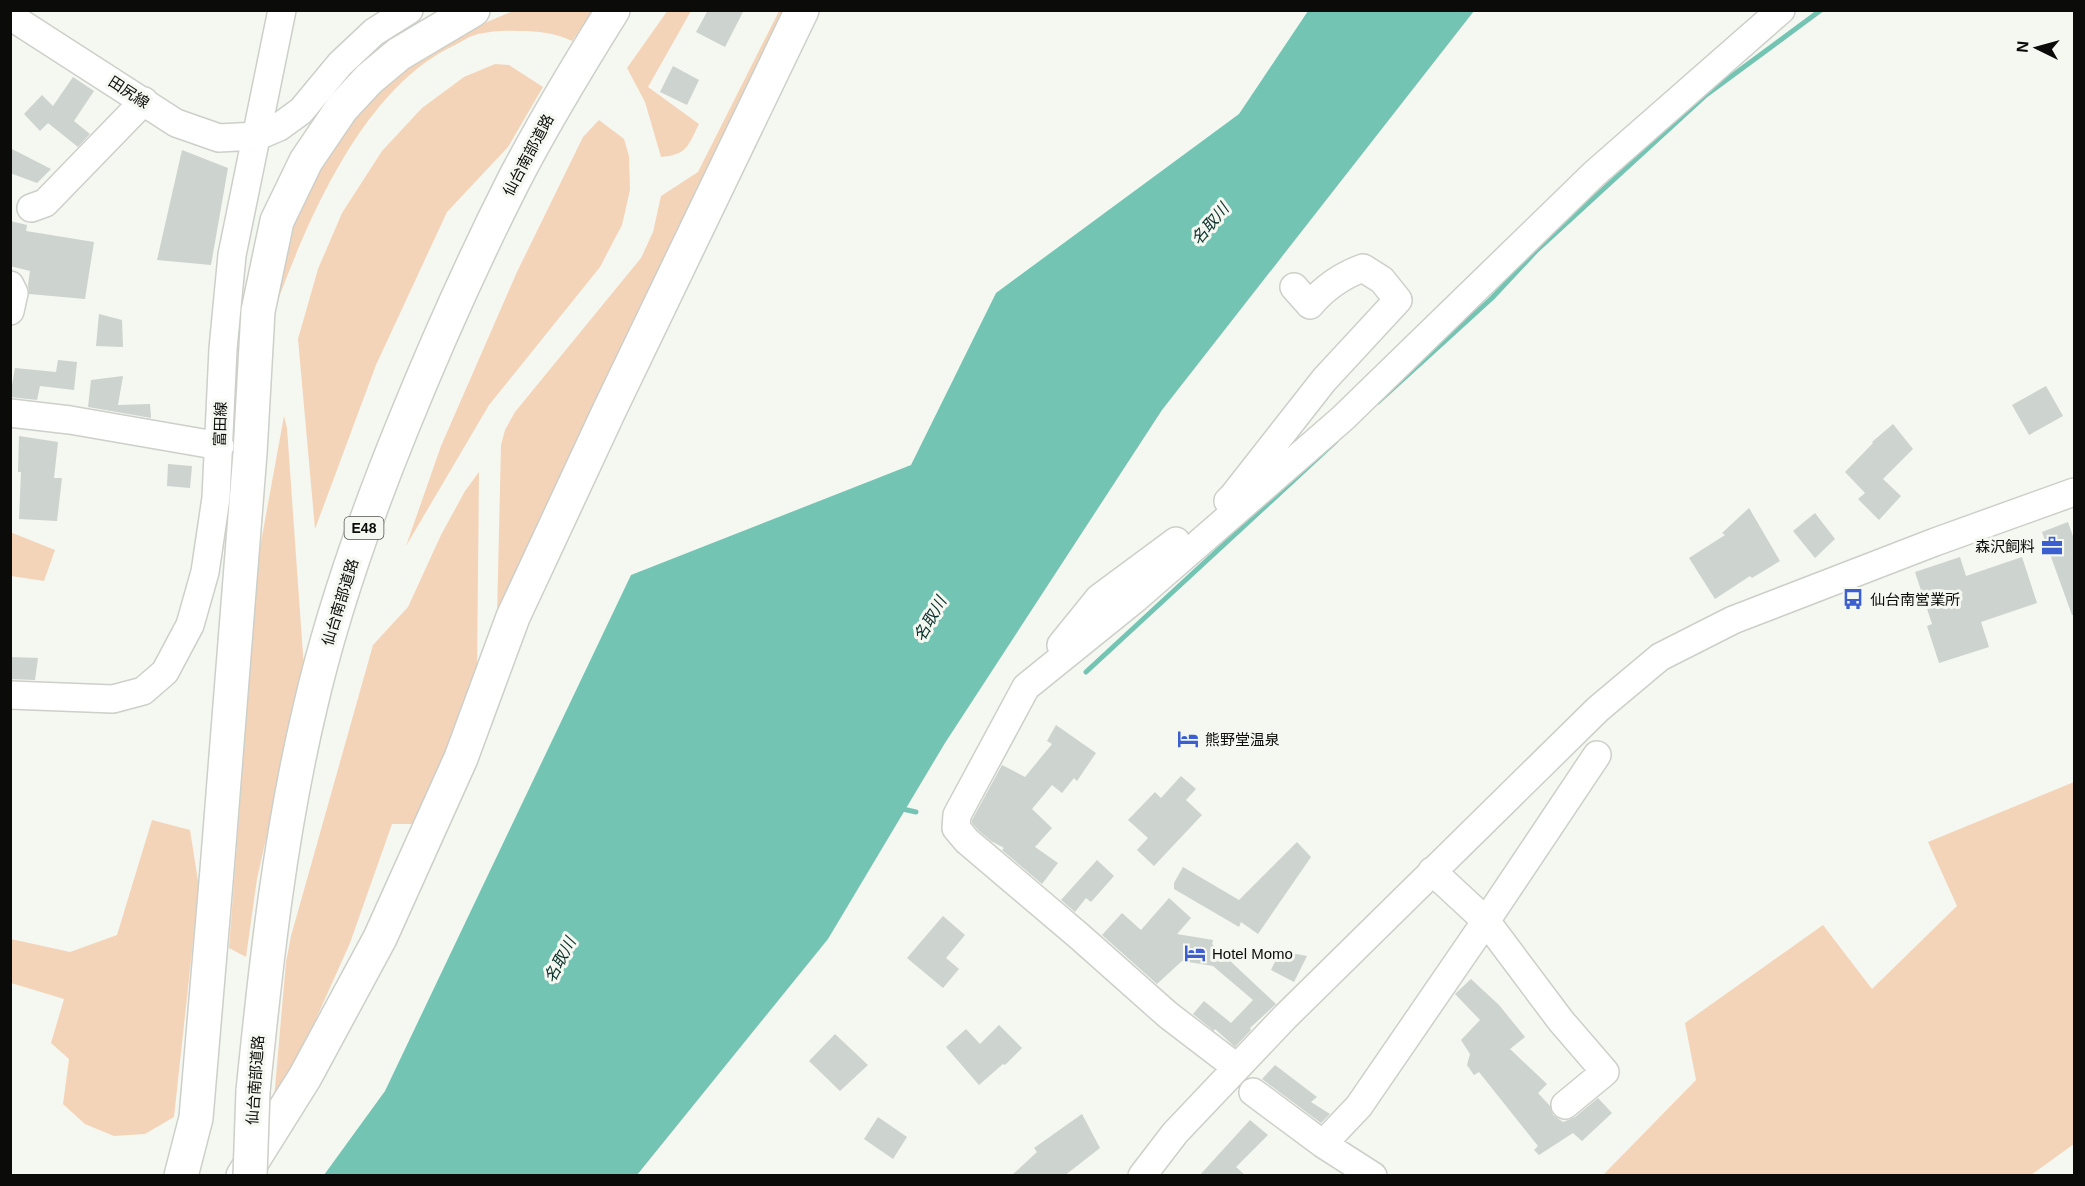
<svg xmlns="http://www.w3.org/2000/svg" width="2085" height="1186" font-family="Helvetica,'Noto Sans JP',sans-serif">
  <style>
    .green { fill: #f4d4b8 }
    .water { fill: #74c4b4 }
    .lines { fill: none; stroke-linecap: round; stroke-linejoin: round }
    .stream { stroke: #74c4b4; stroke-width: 5 }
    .building { fill: #cdd3ce }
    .minor-casing { stroke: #cdcfc9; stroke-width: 30 }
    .highway-casing { stroke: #cdcfc9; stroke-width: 36 }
    .minor { stroke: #fff; stroke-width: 27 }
    .highway { stroke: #fff; stroke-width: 33 }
    .highway-bridge-casing { stroke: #cdcfc9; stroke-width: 36; stroke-linecap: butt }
    .highway-bridge { stroke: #fff; stroke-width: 33 }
    .labels { text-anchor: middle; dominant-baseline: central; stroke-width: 6; stroke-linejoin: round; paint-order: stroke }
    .shield { fill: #f5f7f1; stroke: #51524f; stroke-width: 1.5 }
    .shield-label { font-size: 14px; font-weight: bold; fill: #0b0c0a }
    .street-label { font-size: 15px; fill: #0b0c0a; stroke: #f5f7f1 }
    .poi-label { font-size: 15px; fill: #0b0c0a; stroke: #f5f7f1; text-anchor: start }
    .water-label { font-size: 16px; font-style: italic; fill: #09312b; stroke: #f5f7f1 }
  </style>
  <rect width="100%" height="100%" fill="#f5f7f1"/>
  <!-- green -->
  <path class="green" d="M668,10l23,1 -43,76 51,37c-11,22 -12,31 -38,33l-16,-55 -18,-34z
    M513,11h80l-21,30c-17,-8 -34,-10 -53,-10 -14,-1 -28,0 -41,3 -8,2 -17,8 -25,12 -88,42 -142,166 -175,254l11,-64 22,-59 55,-77 74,-58z
    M779,11h12l-294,607 4,-173 4,-15 10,-18 126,-154 12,-26 8,-36 37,-24z
    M495,64l14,1 34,22 -35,60 -61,65 -71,153 -61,164 -17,-190 20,-70 24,-56 40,-62 40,-43 42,-31z
    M599,120l25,19 5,17 1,34 -8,35 -22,42 -111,138 -83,141 35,-100 76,-174 66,-135z
    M284,416l3,12 17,241 -47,210 -11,78 -17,-9 30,-395z
    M479,472l-2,205 -63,147h-22l-42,119 -34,76 -42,80 12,-137 5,-26 82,-291 35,-38 33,-72 24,-44z
    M10,532l45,18 -11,31 -33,-5z
    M2074,782v362l-43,31h-428l93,-95 -11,-57 138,-98 49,64 85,-83 -29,-64z
    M152,820l38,10 9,57 -25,230 -29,17 -31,2 -29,-12 -22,-20 6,-45 -18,-16 13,-44 -53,-16v-44l59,13 47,-17z"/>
  <!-- water -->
  <path class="water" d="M1308,11h166l-312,399 -217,333 -117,196 -191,236h-313l61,-84 246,-516 280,-110 85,-172 243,-179z"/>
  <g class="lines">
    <!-- stream -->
    <path class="stream" d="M1378,402l114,-104 44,-47 170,-156 115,-85
      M1086,672l250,-231
      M898,808l18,4"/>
  </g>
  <!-- building -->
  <path class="building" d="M708,10h36l-19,37 -29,-15z
    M673,66l26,14 -12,25 -27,-13z
    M73,77l21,14 -20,30 16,13 -12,13 -30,-24 -8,8 -16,-17 18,-19 11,11z
    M10,148l41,21 -14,14 -27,-10z
    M182,150l46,18 -17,97 -54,-5z
    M10,221l17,4 -1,6 68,11 -9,57 -56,-5 -1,-9 2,-14 -20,-5z
    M99,314l23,6 1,27 -27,-1z
    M58,360l19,2 -3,28 -34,-4 -3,14 -27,-3 5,-29 41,4z
    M123,376l-5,29 32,-1 1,14 -63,-11 3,-27z
    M2046,386l17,30 -34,19 -17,-30z
    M1893,424l20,25 -30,30 18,17 -22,24 -21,-21 7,-6 -20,-21 28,-29 -1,-1z
    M19,436l39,6 -4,36h8l-5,43 -38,-2 2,-47h-3z
    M168,464l24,2 -2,22 -23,-2z
    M1749,508l31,53 -28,17 -2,-2 -35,23 -26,-41 36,-23 -3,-2z
    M1815,513l20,26 -20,19 -22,-27z
    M2068,522l6,17v76h-2l-30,-83z
    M1960,557l6,19 56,-19 15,46 -56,19 8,25 -50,16 -12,-37 5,-2 -17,-52z
    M10,657l28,1 -3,22 -25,-1z
    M1056,725l40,28 -19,28 -3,-3 -12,15 -10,-8 -20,24 20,19 -17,19 23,16 -16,21 -40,-34 2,-2 -13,-7 -13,-11 -6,-7v-3l30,-55 23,12 27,-33 -5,-3z
    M1181,776l15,13 -10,11 16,15 -48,51 -17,-16 11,-12 -20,-18 27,-28 6,6z
    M1297,842l14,15 -53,77 -17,-12 -2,5 -65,-38v-6l9,-16 56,33z
    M1097,860l17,16 -23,26 -5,-4 -11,14 -14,-12z
    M1169,898l22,20 -14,16 36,6 -1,4 64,60 -26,24 1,2 -16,17 -20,-18 -1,2 -21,-17 11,-13 27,22 22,-23 -40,-34 -31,-5 -25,23 -55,-49 20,-22 19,17z
    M943,916l22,19 -19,23 13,11 -16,19 -36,-30z
    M1280,951l27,5 -13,26 -23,-12z
    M1471,979l28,26 26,32 -15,12 37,35 -9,9 12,13 3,9 10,7 5,-2 7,-3 23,-19 14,15 -30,28 -9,-8 -34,22 -5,-5 4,-4 -59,-74 -5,3 -7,-10 3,-11 -9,-14 19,-20 -25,-26z
    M999,1025l23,23 -17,17 -2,-1 -24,21 -33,-38 20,-18 14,15z
    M835,1034l33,31 -28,26 -31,-30z
    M1275,1065l42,32 -6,5 19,12 -9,9 -59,-44z
    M1082,1114l18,34 -36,28h-53l26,-24 -3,-4z
    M878,1117l29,20 -14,22 -29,-20z
    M1250,1120l18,15 -32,32 10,9h-47z"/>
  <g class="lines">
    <defs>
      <path id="minor" d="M10,16l166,107 43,15 39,-2 21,-9 22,-16 39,-47 34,-32 35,-22
        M31,208l14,-5 99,-102
        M10,285l4,8 -4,18
        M10,413l60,7 150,26
        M1228,501l5,-5 91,-116 74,-80 -16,-20 -19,-12c-22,8 -38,19 -53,37l-16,-18
        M1061,645l38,-47 77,-57
        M10,695l103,4 30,-8 22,-19 25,-47 15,-53 11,-74 7,-149 9,-94 50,-245
        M1432,871l54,50 111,-166
        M1236,1067l-68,-52 -89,-79 -112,-95 -11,-13 1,-13 69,-128 109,-88 208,-181 251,-244 187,-164
        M1253,1092l70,52 36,-38 127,-185 75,100 44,51 -40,33
        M1323,1144l50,32
        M1142,1176l33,-43 110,-116 313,-308 62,-52 73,-37 202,-78 139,-50"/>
      <path id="highway" d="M253,1091c13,-128 27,-257 57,-383 22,-96 55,-189 92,-280 34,-84 71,-167 112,-248 30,-58 64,-114 99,-170
        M181,1176l15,-58 21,-248 33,-417 8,-142 19,-90 29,-60 36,-53 27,-29 30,-25 74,-44
        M243,1176l62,-99 75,-139 81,-180 52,-141 96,-206 193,-401"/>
    </defs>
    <!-- minor casing -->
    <use href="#minor" class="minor-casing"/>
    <!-- highway casing -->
    <use href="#highway" class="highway-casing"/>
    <!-- minor -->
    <use href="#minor" class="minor"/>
    <!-- highway -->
    <use href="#highway" class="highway"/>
    <defs>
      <path id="highway-bridge" d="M250,1176l3,-85"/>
    </defs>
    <!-- highway-bridge casing -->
    <use href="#highway-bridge" class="highway-bridge-casing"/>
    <!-- highway-bridge -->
    <use href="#highway-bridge" class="highway-bridge"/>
  </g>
  <!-- icons -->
  <defs>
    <symbol id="office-bare" viewBox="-9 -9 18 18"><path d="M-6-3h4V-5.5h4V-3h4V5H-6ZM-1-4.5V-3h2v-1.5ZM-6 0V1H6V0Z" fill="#3b5fd0" stroke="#f5f7f1" stroke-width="2.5" paint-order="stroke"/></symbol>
    <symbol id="bus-bare" viewBox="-9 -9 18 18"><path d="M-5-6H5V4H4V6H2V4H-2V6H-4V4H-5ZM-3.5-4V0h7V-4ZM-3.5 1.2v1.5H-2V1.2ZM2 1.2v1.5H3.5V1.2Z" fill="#3b5fd0" stroke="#f5f7f1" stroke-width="2.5" paint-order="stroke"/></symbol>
    <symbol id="hotel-bare" viewBox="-9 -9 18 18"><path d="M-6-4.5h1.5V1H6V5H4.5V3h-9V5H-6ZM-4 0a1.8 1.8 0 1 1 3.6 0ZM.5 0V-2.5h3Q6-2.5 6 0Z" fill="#3b5fd0" stroke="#f5f7f1" stroke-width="2.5" paint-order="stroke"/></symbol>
  </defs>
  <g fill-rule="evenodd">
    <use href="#office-bare" x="2037" y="531" width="30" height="30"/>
    <use href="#bus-bare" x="1838" y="584" width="30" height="30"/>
    <use href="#hotel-bare" x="1173" y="724" width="30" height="30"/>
    <use href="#hotel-bare" x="1180" y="938" width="30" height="30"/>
  </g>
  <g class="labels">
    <!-- shield labels -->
    <rect class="shield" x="344.5" y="517" width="39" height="22" rx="4.5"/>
    <g class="shield-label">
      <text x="364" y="528">E48</text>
    </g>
    <!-- street labels -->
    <g class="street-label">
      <text transform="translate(129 92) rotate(33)">田尻線</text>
      <text transform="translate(528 155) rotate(-62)">仙台南部道路</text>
      <text transform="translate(220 424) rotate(-88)">富田線</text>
      <text transform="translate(340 602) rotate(-73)">仙台南部道路</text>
      <text transform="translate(255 1080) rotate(-86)">仙台南部道路</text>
    </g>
    <!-- poi labels -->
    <g class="poi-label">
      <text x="2035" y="546" text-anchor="end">森沢飼料</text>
      <text x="1870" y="599">仙台南営業所</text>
      <text x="1205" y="739">熊野堂温泉</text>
      <text x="1212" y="953">Hotel Momo</text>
    </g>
    <!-- water labels -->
    <g class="water-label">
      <text transform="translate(1210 224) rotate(-50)">名取川</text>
      <text transform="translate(930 619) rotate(-60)">名取川</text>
      <text transform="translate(560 960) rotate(-62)">名取川</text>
    </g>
  </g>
  <!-- border -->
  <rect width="2085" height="1186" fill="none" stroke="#0b0c0a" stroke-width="24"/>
  <!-- north arrow -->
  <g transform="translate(2037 48) rotate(275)" stroke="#f5f7f1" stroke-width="4.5" paint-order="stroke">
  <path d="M0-4.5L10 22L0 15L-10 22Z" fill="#0b0c0a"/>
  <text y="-9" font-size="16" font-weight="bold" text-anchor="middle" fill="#0b0c0a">N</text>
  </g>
</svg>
